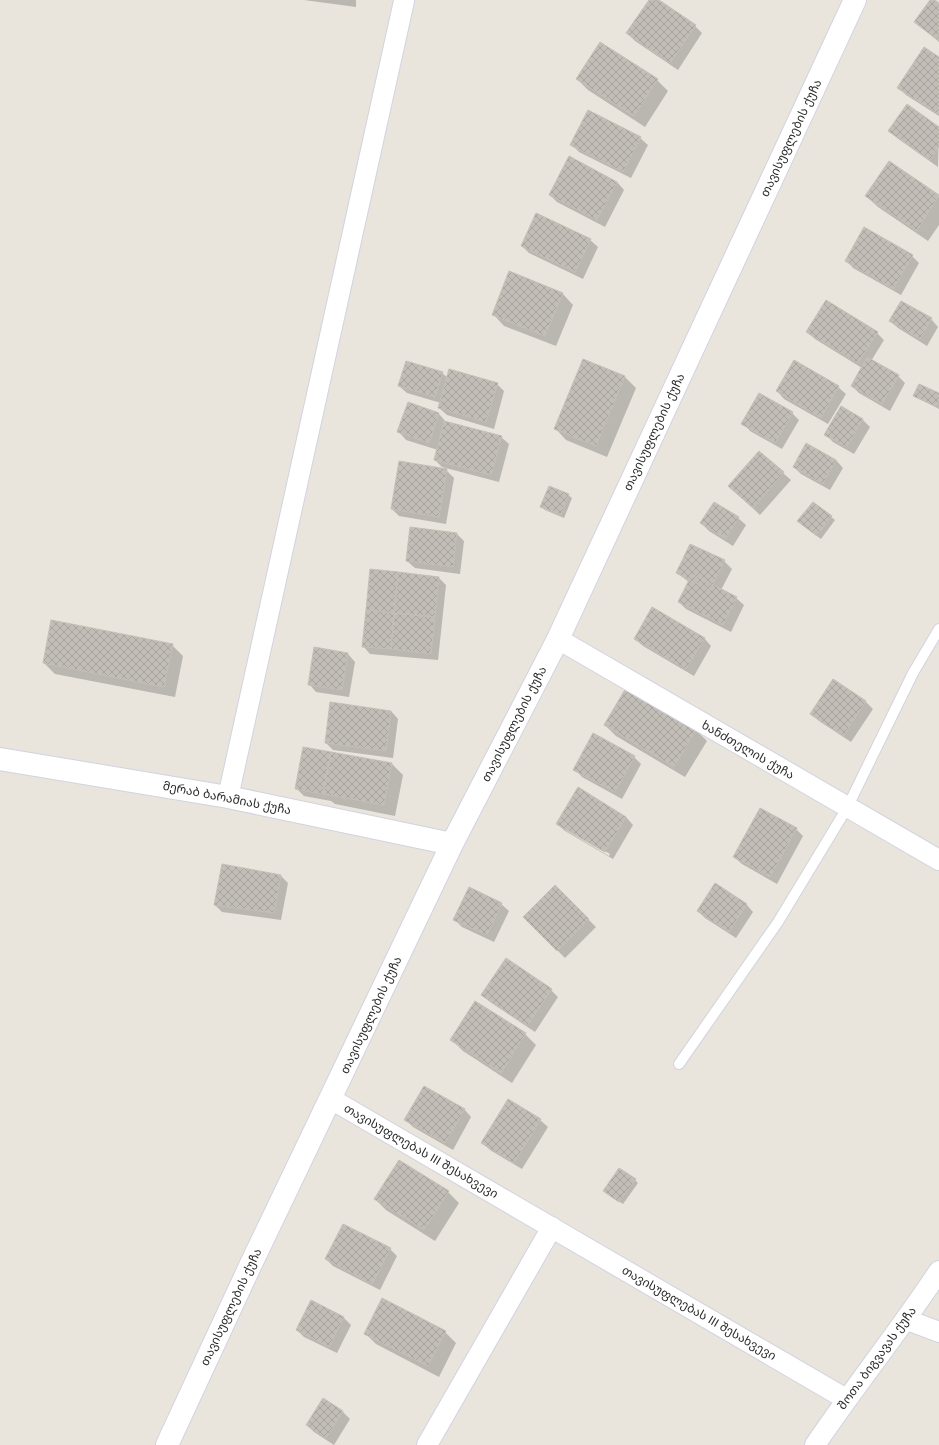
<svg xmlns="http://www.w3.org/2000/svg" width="939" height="1445" font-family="Arial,'Noto Sans Georgian',sans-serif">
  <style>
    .shadow { fill: #0003; fill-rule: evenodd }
    .building { fill: url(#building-cross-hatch); stroke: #c4c0b6 }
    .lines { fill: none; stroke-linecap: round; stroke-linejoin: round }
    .service-casing { stroke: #d1d3e0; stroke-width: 12 }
    .minor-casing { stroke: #d1d3e0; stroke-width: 22 }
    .secondary-casing { stroke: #d1d3e0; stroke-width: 24 }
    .service { stroke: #fff; stroke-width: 10 }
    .minor { stroke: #fff; stroke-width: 20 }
    .secondary { stroke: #fff; stroke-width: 22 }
    .labels { text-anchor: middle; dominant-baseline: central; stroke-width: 3; stroke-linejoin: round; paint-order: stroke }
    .street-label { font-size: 12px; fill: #292929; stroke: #fff }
  </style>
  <defs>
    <pattern id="building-cross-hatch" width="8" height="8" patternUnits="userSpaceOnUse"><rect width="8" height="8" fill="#c2beb7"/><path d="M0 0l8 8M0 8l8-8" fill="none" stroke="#a7a39d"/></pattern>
  </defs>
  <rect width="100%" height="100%" fill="#e9e4dc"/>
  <!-- shadow -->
  <path class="shadow" d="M304,0h52v7z
    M650,0h7l38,26 7,7 -24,37 -43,-29 -8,-8z
    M932,0l7,4v38l-24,-20z
    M600,43l57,37 11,11 -23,36 -57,-37 -11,-11z
    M939,58v58l-33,-21 -7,-7z
    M939,128l-1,39 -41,-29 -8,-8z
    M640,138l8,7 -17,33 -52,-26 -8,-8z
    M569,158l48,24 7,8 -19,37 -48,-25 -7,-7z
    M889,163l50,34v28l-11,16 -50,-34 -12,-11z
    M590,240l8,7 -15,32 -54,-26 -7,-7z
    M912,256l7,7 -18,32 -48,-27 -7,-8z
    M562,293l11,12 -17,41 -52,-20 -11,-12z
    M931,319l7,8 -11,19 -29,-18 -8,-7z
    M807,332l70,1 7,7 -13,21 27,15 7,7 -15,28 -31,-18 -7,-7 10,-18 -47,-29z
    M442,373l6,5 49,6 7,7 -10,38 -47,-14 -8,-7 2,-5 -34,-10 -8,-7z
    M625,377l11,11 -29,69 -41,-17 -11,-12z
    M838,387l8,7 -18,30 -44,-25 -7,-8z
    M939,395v14l-24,-13z
    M841,408l22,12 7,7 -16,27 -21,-12 -8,-8z
    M792,413l7,7 -17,29 -32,-18 -7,-8z
    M439,414l7,8 55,15 8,7 -10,38 -57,-15 -7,-7 3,-10 -32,-10 -7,-8z
    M807,444l29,16 7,8 -13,22 -29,-16 -7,-7z
    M446,470l8,8 -8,46 -47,-8 -7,-7z
    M783,473l8,7 -31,35 -31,-29z
    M568,495l4,3 -8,20 -19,-8 -3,-3z
    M813,503l22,17 -14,19 -19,-14z
    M738,518l8,7 -13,21 -24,-15 -8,-8z
    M457,534l7,7 -4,33 -45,-6 -8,-7z
    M724,561l8,8 -11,21 15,8 8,7 -13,27 -45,-23 -7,-7 10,-20 -12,-9z
    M439,578l7,7 -8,75 -68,-6 -7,-8z
    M704,638l7,8 -17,30 -51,-30 -8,-7z
    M172,645l11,11 -8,41 -120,-23 -11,-11z
    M315,648l33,6 7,8 -6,35 -33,-5 -7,-8z
    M834,681l32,21 7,7 -22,33 -32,-21 -8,-7z
    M391,711l7,8 -5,39 -60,-8 -7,-7z
    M605,725l91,5 11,11 -22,36 -69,-41z
    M634,757l7,7 -19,35 -40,-22 -7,-8z
    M392,764l11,11 -8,41 -60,-12 -4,-3 -27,-5 -8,-8z
    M578,789l48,28 7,8 -20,34 -48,-28 -8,-7zM565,828l45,26 -1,2 -44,-26z
    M796,829l7,7 -26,48 -35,-20 -8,-7z
    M281,876l7,7 -7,37 -59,-8 -7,-7z
    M555,886l41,41 -31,31 -41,-41z
    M501,904l8,7 -15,31 -32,-15 -7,-7z
    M746,904l7,8 -17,26 -31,-20 -7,-7z
    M551,990l7,7 -23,35 -45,-30 -8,-7z
    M475,1002l50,32 11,11 -24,38 -49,-32 -11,-11z
    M464,1109l7,8 -18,33 -40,-23 -7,-7z
    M540,1120l8,7 -26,42 -32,-19 -7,-7z
    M399,1161l49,31 11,11 -24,38 -49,-31 -11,-11z
    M635,1180l3,3 -15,21 -15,-10z
    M390,1249l7,7 -17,34 -47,-24 -7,-7z
    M311,1301l33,17 7,7 -14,28 -33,-16 -7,-7z
    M445,1332l11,11 -17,34 -63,-33 -11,-11z
    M323,1399l20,13 7,7 -16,26 -20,-13 -7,-7z"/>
  <!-- building -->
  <path class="building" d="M649,0h10l37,25 -26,38 -44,-30z
    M930,0h5l4,3v38l-25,-19z
    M600,42l58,37 -24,37 -58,-37z
    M924,47l15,10v57l-42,-26z
    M907,104l32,23v20l-9,13 -42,-29z
    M588,110l53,27 -18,35 -53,-27z
    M569,156l48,26 -20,38 -48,-25z
    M889,161l50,34 -22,36 -52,-35z
    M536,213l55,26 -16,33 -54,-26z
    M864,227l49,28 -20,34 -48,-28z
    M509,271l54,22 -18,43 -53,-21z
    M826,300l52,32 -20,31 -52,-31z
    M901,301l31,17 -12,21 -31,-18z
    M867,357l32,18 -17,29 -31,-18z
    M583,359l42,17 -29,70 -42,-17z
    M794,360l45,26 -18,32 -45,-27z
    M406,361l37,11 -8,25 -37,-11z
    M449,369l49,14 -12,39 -48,-14z
    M919,384l20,9v15l-26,-12z
    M759,393l34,19 -18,31 -34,-19z
    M408,402l31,11 -10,30 -32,-11z
    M841,406l22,13 -16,28 -23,-12z
    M444,421l58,15 -11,39 -57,-15z
    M806,443l30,17 -13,24 -30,-17z
    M759,451l25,21 -31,36 -25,-22z
    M399,461l48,8 -8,48 -48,-8z
    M549,486l20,8 -8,21 -21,-8z
    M714,502l25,15 -13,22 -26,-16z
    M813,502l19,14 -15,20 -20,-15z
    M410,527l47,6 -4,34 -47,-6z
    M690,544l35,16 -15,30 -34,-17z
    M370,569l28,3 -4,41 -28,-3z
    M398,572l41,5 -4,40 -41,-4z
    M692,574l45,23 -14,28 -45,-23z
    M652,607l53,31 -19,31 -52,-30z
    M366,610l28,3 -3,36 -29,-2z
    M394,613l41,4 -4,37 -40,-5z
    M51,620l122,24 -9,43 -121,-24z
    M314,647l34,6 -6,37 -34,-5z
    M833,679l33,22 -23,35 -33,-22z
    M626,688l70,42 -22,37 -70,-42z
    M330,702l61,9 -5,40 -61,-8z
    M593,733l42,23 -20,36 -42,-22z
    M303,747l28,5 -8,42 -28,-5z
    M331,752l61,11 -8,42 -61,-11z
    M578,787l48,30 -21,35 -49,-28z
    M760,808l37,20 -27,49 -37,-20z
    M222,864l59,11 -7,38 -60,-8z
    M715,883l32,21 -18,28 -32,-21z
    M555,885l34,34 -32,32 -34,-34z
    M469,887l33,16 -15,32 -34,-15z
    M506,958l46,31 -25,37 -46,-31z
    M475,1001l51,32 -25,40 -51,-33z
    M424,1086l41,23 -20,34 -41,-23z
    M508,1099l33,20 -27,44 -33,-20z
    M399,1160l50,31 -25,39 -50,-31z
    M619,1168l17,11 -17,23 -16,-11z
    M343,1224l48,24 -19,36 -47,-25z
    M382,1298l64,33 -18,35 -64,-32z
    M311,1300l33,17 -15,30 -33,-17z
    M323,1398l20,13 -17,27 -20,-13z"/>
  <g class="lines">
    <defs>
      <path id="service" d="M679,1064l99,-142 69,-114 66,-135 26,-44"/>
      <path id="minor" d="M558,639l381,221
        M228,797l176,-796
        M331,1099l515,300
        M907,1320l32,12
        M427,1445l125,-218
        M815,1445c40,-59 85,-115 124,-174"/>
      <path id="secondary" d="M0,759l228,38 224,47
        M167,1445l84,-181 201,-420 106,-205 297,-639"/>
    </defs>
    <!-- service casing -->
    <use href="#service" class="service-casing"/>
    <!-- minor casing -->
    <use href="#minor" class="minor-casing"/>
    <!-- secondary casing -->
    <use href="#secondary" class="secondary-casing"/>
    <!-- service -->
    <use href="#service" class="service"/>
    <!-- minor -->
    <use href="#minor" class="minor"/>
    <!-- secondary -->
    <use href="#secondary" class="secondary"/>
  </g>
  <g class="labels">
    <!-- street labels -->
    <g class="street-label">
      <text transform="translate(791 138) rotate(-65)">თავისუფლების ქუჩა</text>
      <text transform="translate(654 432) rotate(-65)">თავისუფლების ქუჩა</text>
      <text transform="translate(514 724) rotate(-63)">თავისუფლების ქუჩა</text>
      <text transform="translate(748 750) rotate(30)">ხანძთელის ქუჩა</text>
      <text transform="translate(227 798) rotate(11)">მერაბ ბარამიას ქუჩა</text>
      <text transform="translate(371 1015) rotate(-65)">თავისუფლების ქუჩა</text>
      <text transform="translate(421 1151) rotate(30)">თავისუფლებას III შესახვევი</text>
      <text transform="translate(231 1307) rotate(-65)">თავისუფლების ქუჩა</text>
      <text transform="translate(699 1313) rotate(30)">თავისუფლებას III შესახვევი</text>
      <text transform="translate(877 1358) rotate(-54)">შოთა ბიგვავას ქუჩა</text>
    </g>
  </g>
</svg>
